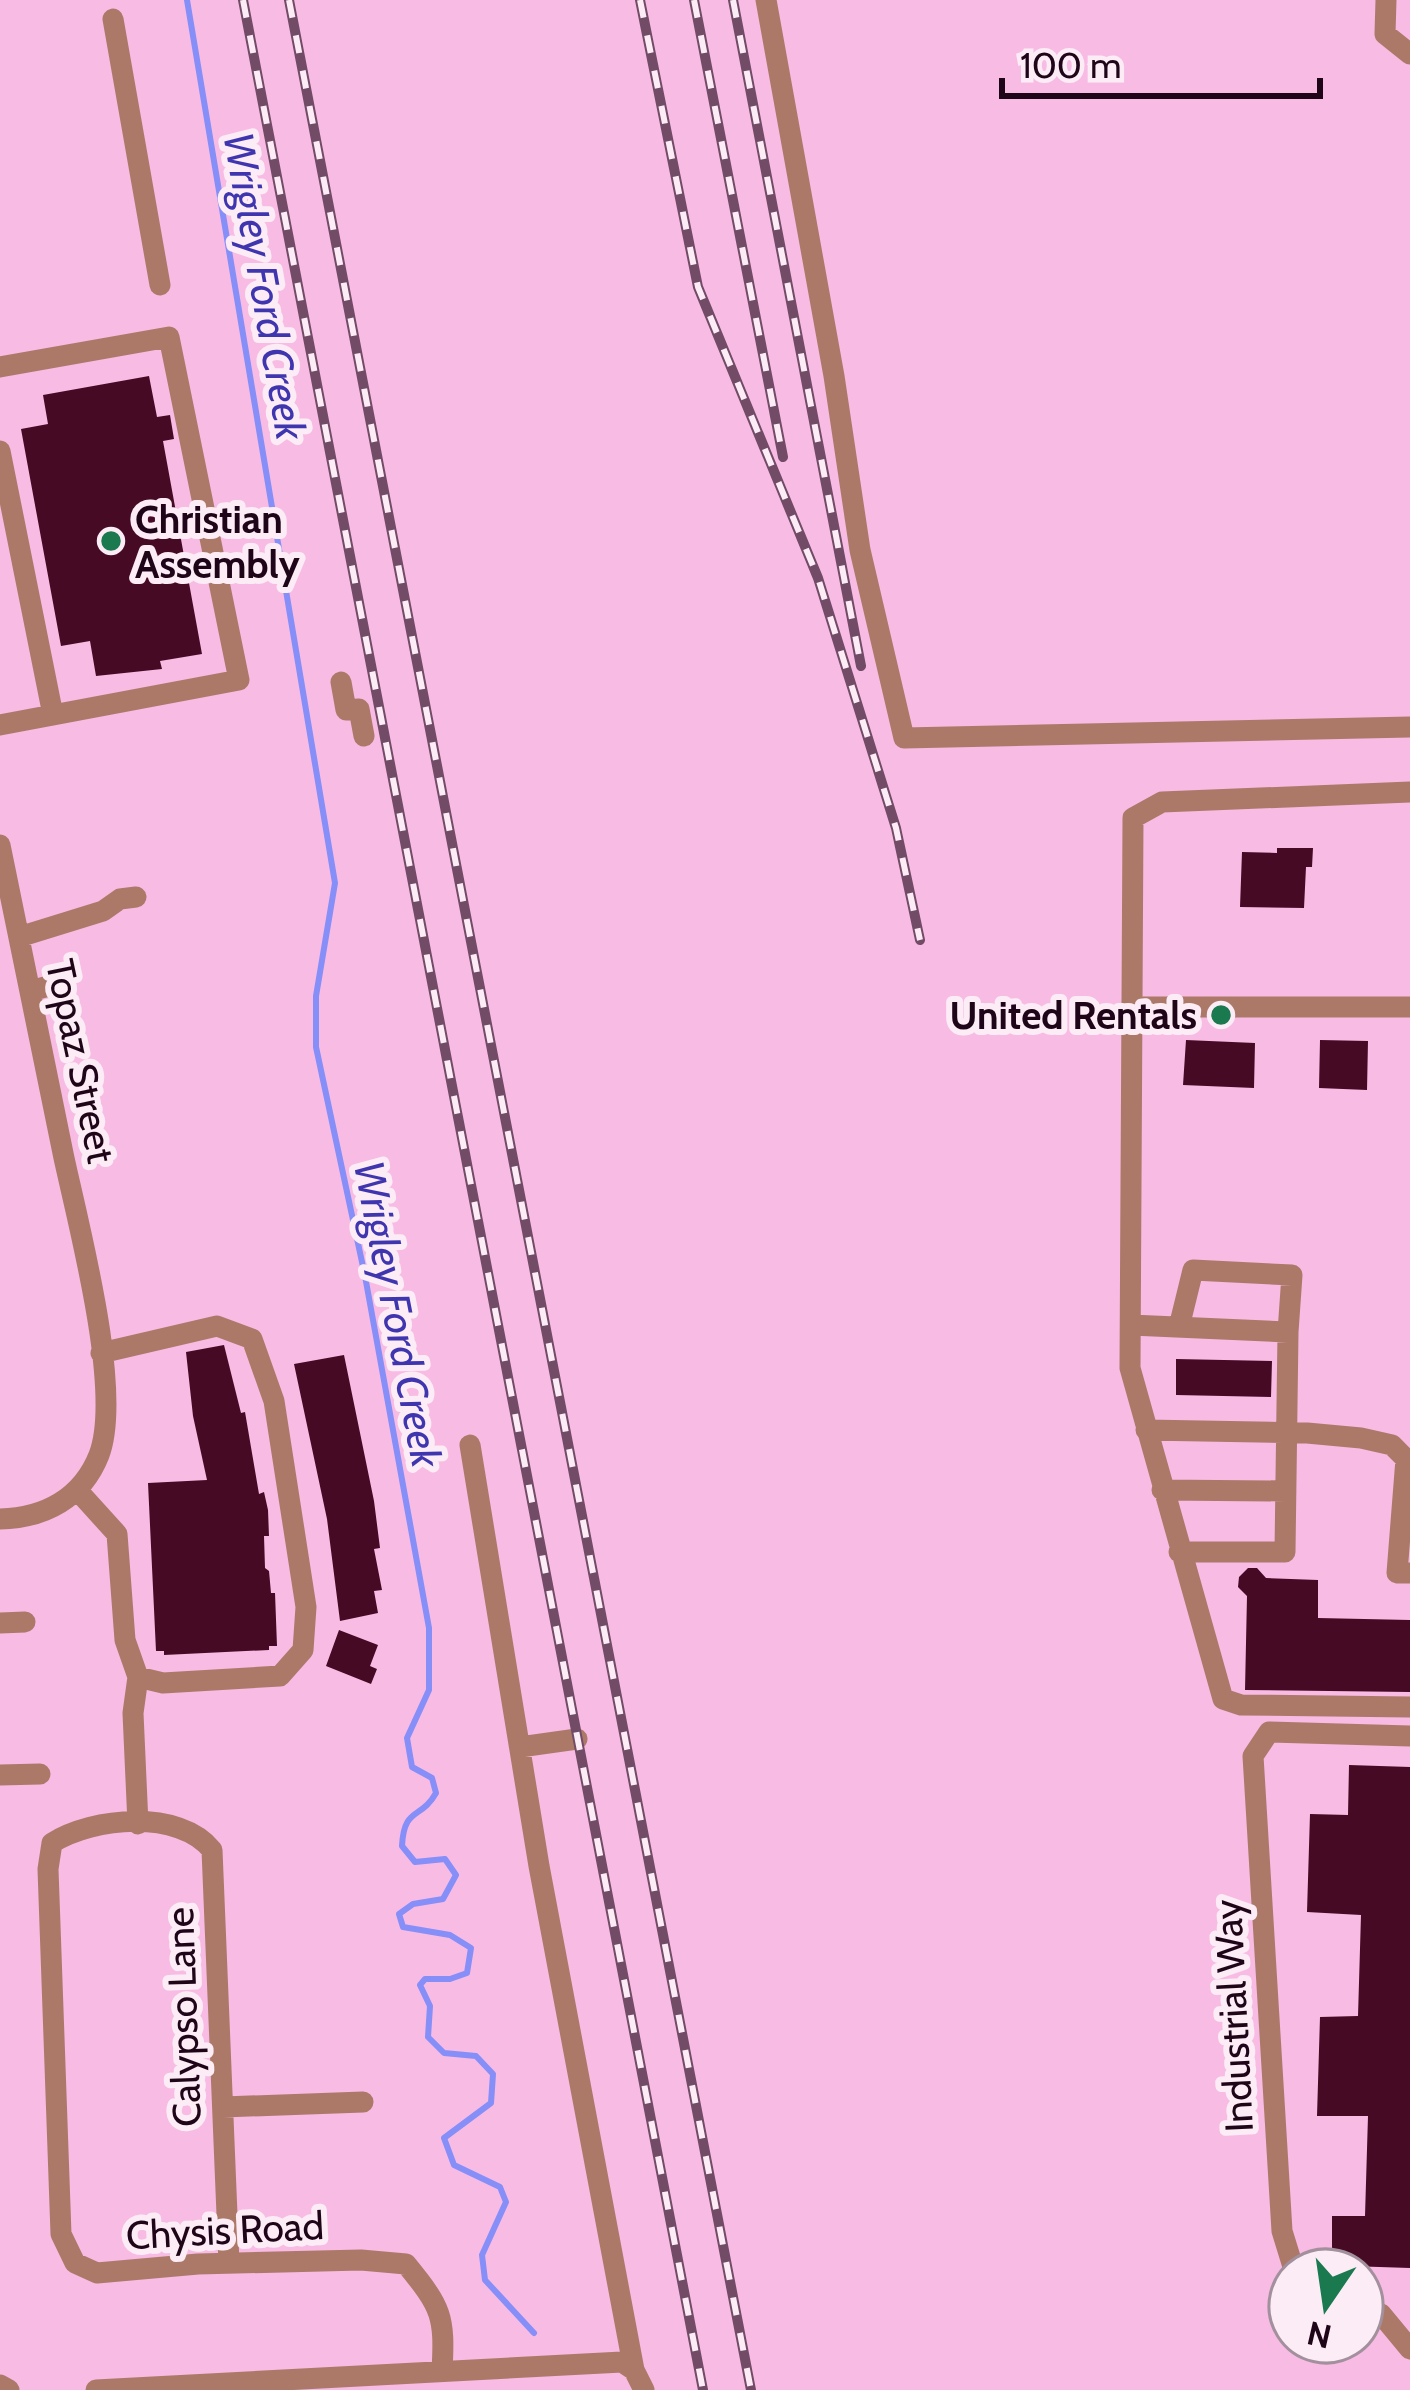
<svg xmlns="http://www.w3.org/2000/svg" width="1410" height="2390" font-family="Cabin,sans-serif">
  <style>
    .lines { fill: none; stroke-linecap: round; stroke-linejoin: round }
    .stream { stroke: #868ef8; stroke-width: 6 }
    .building { fill: #460a25 }
    .minor { stroke: #ac7968; stroke-width: 21 }
    .rail-casing { stroke: #724b66; stroke-width: 10 }
    .rail { stroke: #fcecf6; stroke-width: 6; stroke-dasharray: 18; stroke-linecap: butt }
    .poi-dot { fill: #1b794f; stroke: #fcecf6; stroke-width: 4.5 }
    .labels { text-anchor: middle; dominant-baseline: central; stroke-width: 12; stroke-linejoin: round; paint-order: stroke }
    .poi-label { font-size: 39px; font-weight: bold; fill: #1e0518; stroke: #fcecf6; text-anchor: start }
    .street-label { font-size: 39px; fill: #1e0518; stroke: #fcecf6 }
    .water-label { font-size: 42px; font-style: italic; fill: #3f35af; stroke: #fcecf6 }
  </style>
  <rect width="100%" height="100%" fill="#f8bbe4"/>
  <g class="lines">
    <!-- stream -->
    <path class="stream" d="M187,0l148,883 -19,113v51l49,229 64,352v62l-22,48 5,29 20,11 4,15c-15,27 -32,13 -34,53l13,16 30,-3 11,16 -13,24 -30,5 -14,10 4,13 47,8 21,13 -4,25 -17,6h-25l-5,6 10,21 -2,31 16,16 32,3 17,18 -2,29 -47,35 10,27 46,22 6,15 -24,53 3,25 49,53"/>
  </g>
  <!-- building -->
  <path class="building" d="M149,376l8,41 13,-2 4,24 -11,2 39,213 -42,7 2,8 -66,7 -6,-35 -29,5 -40,-217 27,-5 -5,-29z
    M1277,848h36l-1,19h-6l-2,41 -64,-1 2,-55 35,1z
    M1186,1040l69,3 -1,45 -71,-3z
    M1320,1040l48,1 -1,49 -48,-2z
    M224,1345l17,68 4,-1 14,82 5,-2 4,18 1,26h-5l1,32 4,3 2,22h4l2,53h-8v4l-105,5v-4h-8l-8,-168 59,-3 -14,-64 -7,-64z
    M344,1355l30,146 6,47 -6,1 8,41 -8,1 4,22 -38,8 -13,-102 -33,-155z
    M1176,1359l96,2 -1,36 -95,-2z
    M1248,1568h9l9,10 52,2v38l92,2v72l-165,-2 2,-94 -9,-9 1,-10z
    M339,1630l39,15 -8,21 7,3 -6,15 -45,-18z
    M1349,1765l61,2v501l-61,-2 -17,-16v-34h33l3,-100h-51l3,-99 38,-1 3,-101 -54,-3 3,-98 38,1z"/>
  <g class="lines">
    <!-- minor -->
    <path class="minor" d="M766,0l68,376 26,174 44,188 506,-11
      M1386,0l-1,34 25,20
      M113,19l47,266
      M0,367l169,-30 70,343 -239,45
      M0,451l53,264
      M341,682l5,28 13,-1 5,27
      M1410,792l-248,10 -29,16 -3,550 93,331 18,6 169,2
      M0,845c21,104 43,209 64,313 15,69 59,234 35,297 -17,43 -54,63 -99,64
      M19,937l84,-26 17,-12 16,-2
      M30,991l34,-9
      M1132,1007h278
      M1131,1325l157,7 -3,220h-106
      M1179,1327l14,-57 99,5 -4,57
      M101,1353l116,-27 35,13 22,62 32,206 -3,43 -23,26 -117,7 -25,-6
      M1146,1430l161,3 54,5 31,7 14,14 -9,114h13
      M470,1445l69,421 95,504
      M1162,1490l124,1
      M79,1492l38,42 8,106 13,37 -5,36 5,111
      M0,1623l25,-1
      M520,1747l57,-8
      M0,1775l40,-1
      M223,2107l140,-5
      M229,2263l-17,-413c-33,-41 -119,-33 -160,-7l-4,26 13,365 14,29 22,10 101,-9 163,-4 45,4c36,44 39,52 36,107
      M1294,2270l-12,-39 -29,-475 16,-24 141,4
      M1362,2308l19,6 29,35
      M0,2385l9,5
      M96,2390l526,-28 12,8 10,20"/>
    <defs>
      <path id="rail" d="M243,0l460,2390
        M289,0l462,2390
        M640,0l58,287 120,291 78,250 24,112
        M694,0l89,457
        M733,0l128,666"/>
    </defs>
    <!-- rail casing -->
    <use href="#rail" class="rail-casing"/>
    <!-- rail -->
    <use href="#rail" class="rail"/>
  </g>
  <!-- markers -->
  <g class="poi-dot">
    <circle cx="111" cy="541" r="12"/>
    <circle cx="1221" cy="1015" r="12"/>
  </g>
  <g class="labels">
    <!-- poi labels -->
    <g class="poi-label">
      <text x="135" y="519">Christian<tspan x="135" dy="45">Assembly</tspan></text>
      <text x="1197" y="1015" text-anchor="end">United Rentals</text>
    </g>
    <!-- street labels -->
    <g class="street-label">
      <text transform="translate(81 1061) rotate(78)">Topaz Street</text>
      <text transform="translate(1233 2016) rotate(-93)">Industrial Way</text>
      <text transform="translate(183 2017) rotate(-92)">Calypso Lane</text>
      <text transform="translate(225 2230) rotate(-3)">Chysis Road</text>
    </g>
    <!-- water labels -->
    <g class="water-label">
      <text transform="translate(265 286) rotate(80)">Wrigley Ford Creek</text>
      <text transform="translate(398 1314) rotate(79)">Wrigley Ford Creek</text>
    </g>
  </g>
  <!-- north arrow -->
  <g transform="translate(1326 2306) rotate(193)"><circle r="57" fill="#fcecf6" stroke="#a3909d" stroke-width="3"/>
  <path d="M0-9L21 45L0 30L-21 45Z" fill="#1b794f"/>
  <text y="-18" font-size="33" font-weight="bold" text-anchor="middle" fill="#1e0518">N</text>
  </g>
  <!-- scale -->
  <path d="M1002 78v18h318v-18" fill="none" stroke="#1e0518" stroke-width="6"/>
  <text x="1020" y="78" font-size="36" fill="#1e0518" stroke="#fcecf6" stroke-width="9" paint-order="stroke">100 m</text>
</svg>
